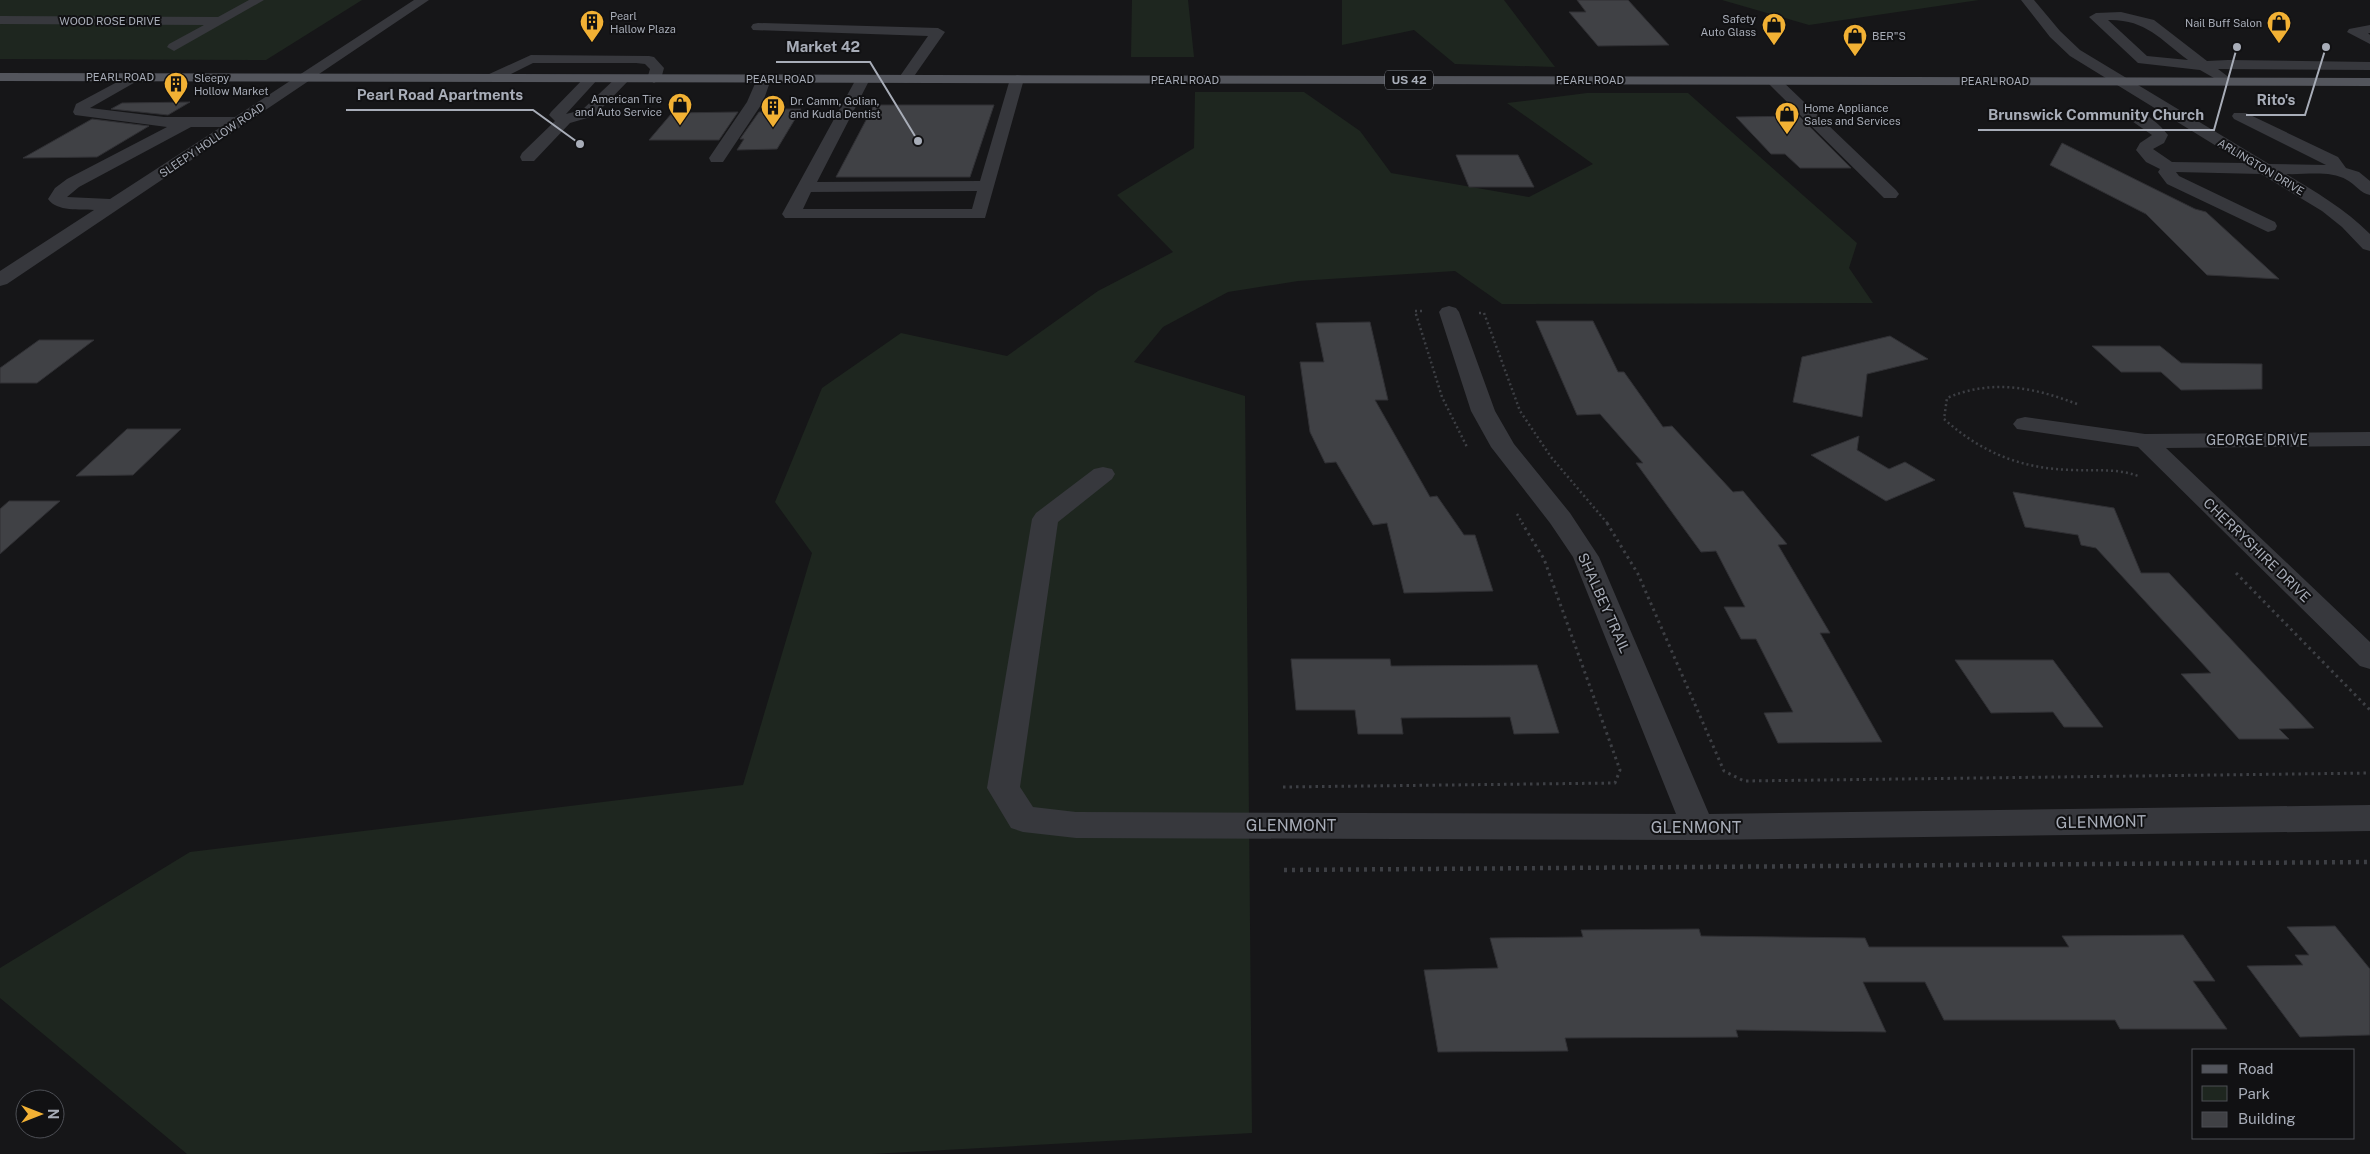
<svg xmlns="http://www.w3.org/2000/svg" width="2370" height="1154" font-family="'Public Sans',sans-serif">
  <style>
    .green { fill: #1e261f }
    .building { fill: #404145; stroke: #303034 }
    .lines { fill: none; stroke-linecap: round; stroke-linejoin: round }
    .path-far2 { stroke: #3d3f44; stroke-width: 2.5; stroke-dasharray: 2 3; stroke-linecap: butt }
    .path-far1 { stroke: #3d3f44; stroke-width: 3; stroke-dasharray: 2.5 4; stroke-linecap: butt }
    .path { stroke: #3d3f44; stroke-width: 4.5; stroke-dasharray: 3 5; stroke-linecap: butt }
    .minor { fill: #37383d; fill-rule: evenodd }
    .major { fill: #53555c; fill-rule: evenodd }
    .labels { text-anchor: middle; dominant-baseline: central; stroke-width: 4; stroke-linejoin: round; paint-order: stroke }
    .far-poi-label { font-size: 11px; fill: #a8adb8; stroke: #111113; text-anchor: start }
    .far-street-label { font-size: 11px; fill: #a8adb8; stroke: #111113 }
    .shield { fill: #111113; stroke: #7b7e86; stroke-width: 1 }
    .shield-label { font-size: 12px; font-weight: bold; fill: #a8adb8 }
    .street-label { font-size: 14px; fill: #a8adb8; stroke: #111113 }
    .near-street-label { font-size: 16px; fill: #a8adb8; stroke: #111113 }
    .leader { fill: none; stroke: #a8adb8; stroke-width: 2 }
    .callout-dot { fill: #a8adb8; stroke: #111113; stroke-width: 2 }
    .callout-label { font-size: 15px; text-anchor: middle; font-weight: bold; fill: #a8adb8; stroke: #111113; stroke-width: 4; stroke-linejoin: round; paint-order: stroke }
  </style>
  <rect width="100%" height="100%" fill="#161618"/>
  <!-- green -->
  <path class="green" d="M0,0h362l-96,60 -266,-1z
    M1132,0h56l6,57h-63z
    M1342,0h162l51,67 -100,-3 -41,-34 -72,15z
    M1722,0h257l-170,25z
    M1195,92h109l56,39 31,42 138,24 64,-33 -86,-61 80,-10h101l169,150 -8,25 24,35 -371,1 -47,-33 -157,10 -70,11 -65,35 -29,35 111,34 7,737 -380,21h-685l-187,-156v-30l190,-116 553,-67 69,-232 -37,-51 47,-114 79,-55 106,23 91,-65 75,-39 -56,-57 77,-47z"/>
  <!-- building -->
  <path class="building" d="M1577,0h51l41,45 -71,1 -29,-34h17z
    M190,102l-22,13 -57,-6 11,-6z
    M874,105h120l-24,72h-134z
    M770,109h31l-24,40 -40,1 7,-11h-4l19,-27h9z
    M738,112l-19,28h-70l23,-27z
    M1799,116l52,52h-51l-15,-14h-14l-35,-37z
    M92,119l57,7 -52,31 -74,1z
    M2062,143l133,66 11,3 73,67 -72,-4 -61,-61 -96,-49z
    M1456,155h62l16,32h-65z
    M1536,321h57l25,51h6l39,55 9,-1 61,66 10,-1 44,53 -9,1 52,88h-10l62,109 -104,1 -14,-30 29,-1 -37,-73h-15l-17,-32h21l-29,-56 -15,1 -65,-89h7l-43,-49 -23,1z
    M1370,322l18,78h-13l55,97 7,-1 27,39h11l18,56 -89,2 -17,-70 -14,2 -37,-63 -11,1 -15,-31 -10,-70h24l-8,-39z
    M1890,336l38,23 -61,15 -5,43 -69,-15 9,-45z
    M39,340h55l-57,43h-37v-15z
    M2092,346h68l21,17 81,1v25l-81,1 -20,-18h-40z
    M127,429h54l-48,46 -57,1z
    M1859,436l-2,14 32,19 16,-7 30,18 -49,21 -75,-46z
    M2013,492l101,16 27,65h28l145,155 -35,1 10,10h-50l-58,-65 30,-1 -115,-125 -15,-3 -3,-10 -53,-8z
    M9,501h51l-60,53v-45z
    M1291,659h99l1,7 146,-1 22,68 -45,1 -4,-17 -109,1 2,16h-45l-3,-24h-59z
    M1955,660h98l50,67h-39l-11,-15 -62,1z
    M2335,926l35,43v66l-70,2 -53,-71 56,-1 -8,-10h14l-22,-28z
    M1699,929l2,7 164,2 4,9h200l-7,-11 121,-1 32,46h-22l34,48h-107l-5,-9h-171l-19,-38h-62l23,50 -150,-2 2,7 -173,1 3,13 -130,1 -14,-82 74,-2 -8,-30 93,-1 -2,-7z"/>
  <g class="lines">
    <!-- path-far2 -->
    <path class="path-far2" d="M1422,311h-7l27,86 25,50
      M1479,313h5l36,98 31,46 57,67
      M2077,404c-44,-17 -86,-25 -130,-6l-3,21c38,34 78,50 129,51 23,1 43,-2 65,6
      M1517,514l6,10"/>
    <!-- path-far1 -->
    <path class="path-far1" d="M1607,523l31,51 86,197 20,10 626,-8
      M2236,573l134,137
      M1283,787l332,-4 5,-13 -76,-211 -22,-36"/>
    <!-- path -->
    <path class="path" d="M1284,870l1086,-8"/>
    <!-- minor -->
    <path class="minor" d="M249,0h15l-90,51 -7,-4 2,-3 35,-19 -204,-1v-8l218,1z
      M414,0h15l-422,284 -7,2v-15l94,-61c-14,-1 -37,2 -46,-11l7,-11 12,-9 100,-52 -92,-12 -2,-3 3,-8 58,-31 7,4 -2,3 -49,28 74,9h71zM191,127h30l-111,72 -43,-2 12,-10z
      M2021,0h13l26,31 20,19 189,114 57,1 -92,-46 -2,-3 2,-3h12l92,44 8,11 13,4 11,9v14c-10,-2 -15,-11 -23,-15 -17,-10 -42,-5 -61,-6 30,18 59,35 84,60v17l-7,-2 -21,-22 -20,-16 -61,-37 -85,-2 3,4 96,46 2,4 -2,4 -7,2 -101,-48 -9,-12 2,-3 -14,-7 -10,-12 4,-7 12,-8 -26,-18 -2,-3 2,-3c15,-4 34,13 42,24l-4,8 -11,6 19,13 72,1 -174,-107 -20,-19z
      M2121,12l33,8 53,41 21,-1 142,2v8l-152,-1 17,13 -7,4 -28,-16 -62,-7 -49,-46 7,-4zM2108,20c37,-1 52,19 80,40l-41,-4z
      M758,23l180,5 7,4 -35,50 -5,1 -7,-4 30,-43 -175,-6 -2,-3 2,-3z
      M2370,25v8h-2l2,2v9l-23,-12 2,-3z
      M531,55l118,1 5,1 10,11 -3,11 -7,4 -7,-4 3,-10 -5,-5 -9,-1h-103l-36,18h-10l-2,-3 2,-3z
      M591,75l7,4 -32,35 16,-4 36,-34 5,-1 7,4 -36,37 -24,7 -36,38h-12l-2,-4 2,-4 33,-32 -6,-6 2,-3 35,-36z
      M764,75l7,4 -8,23 -40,60h-12l-2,-4 38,-56 10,-23z
      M863,75l7,4 -53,103 163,-1 30,-102 7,-4 5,1 2,3 -39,139h-200l-3,-4 74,-135zM977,191l-5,18h-169l8,-17z
      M1774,77l5,1 117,112 3,4 -3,4h-12l-115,-114 -2,-3 2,-3z
      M1449,306l7,2 3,4 36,99 19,33 56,69 29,44 110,257 661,-9v26l-672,9 -622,-2 -53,-6 -12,-4 -24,-40 45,-269 4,-6 58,-44 9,-2 9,2 3,5 -3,5 -54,43 -38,265 13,20 43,5 600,2 -103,-257 -23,-34 -59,-76 -20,-36 -32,-99 3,-4z
      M2025,417l120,17 225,-2v14l-204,2 204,194v27l-10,-3 -222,-219 -121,-18 -4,-5 4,-5z"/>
    <!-- major -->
    <path class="major" d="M0,73l2370,5v8l-2370,-5z"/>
  </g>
  <!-- icons -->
  <defs>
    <symbol id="building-pin" viewBox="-11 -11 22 30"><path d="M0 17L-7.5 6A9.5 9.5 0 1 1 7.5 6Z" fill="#f2b134" stroke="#111113"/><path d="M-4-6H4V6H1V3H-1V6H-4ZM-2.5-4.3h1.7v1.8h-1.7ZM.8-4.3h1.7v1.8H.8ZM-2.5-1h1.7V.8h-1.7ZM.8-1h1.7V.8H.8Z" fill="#111"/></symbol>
    <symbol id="shop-pin" viewBox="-11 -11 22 30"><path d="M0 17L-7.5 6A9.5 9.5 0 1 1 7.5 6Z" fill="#f2b134" stroke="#111113"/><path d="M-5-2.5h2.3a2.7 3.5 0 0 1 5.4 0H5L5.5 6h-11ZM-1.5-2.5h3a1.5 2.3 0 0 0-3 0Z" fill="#111"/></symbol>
  </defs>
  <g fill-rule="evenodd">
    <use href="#building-pin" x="578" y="8" width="28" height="38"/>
    <use href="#shop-pin" x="2265" y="9" width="28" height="38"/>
    <use href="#shop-pin" x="1760" y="11" width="28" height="38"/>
    <use href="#shop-pin" x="1841" y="22" width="28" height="38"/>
    <use href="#building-pin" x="162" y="70" width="28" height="38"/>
    <use href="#shop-pin" x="666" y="91" width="28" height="38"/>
    <use href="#building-pin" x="759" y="93" width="28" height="38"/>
    <use href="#shop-pin" x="1773" y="100" width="28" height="38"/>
  </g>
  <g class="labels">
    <!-- far-poi labels -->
    <g class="far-poi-label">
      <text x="610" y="16">Pearl<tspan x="610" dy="13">Hallow Plaza</tspan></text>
      <text x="1756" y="19" text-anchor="end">Safety<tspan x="1756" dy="13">Auto Glass</tspan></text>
      <text x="2262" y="23" text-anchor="end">Nail Buff Salon</text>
      <text x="1872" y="36">BER"S</text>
      <text x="194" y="78">Sleepy<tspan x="194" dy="13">Hollow Market</tspan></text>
      <text x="662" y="99" text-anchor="end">American Tire<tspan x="662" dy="13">and Auto Service</tspan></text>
      <text x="790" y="101">Dr. Camm, Golian,<tspan x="790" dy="13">and Kudla Dentist</tspan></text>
      <text x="1804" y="108">Home Appliance<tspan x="1804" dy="13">Sales and Services</tspan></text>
    </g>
    <!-- far-street labels -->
    <g class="far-street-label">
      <text x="110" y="21">WOOD ROSE DRIVE</text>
      <text x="120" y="77">PEARL ROAD</text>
      <text x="780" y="79">PEARL ROAD</text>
      <text x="1185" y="80">PEARL ROAD</text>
      <text x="1590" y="80">PEARL ROAD</text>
      <text x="1995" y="81">PEARL ROAD</text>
      <text transform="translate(212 140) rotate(-34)">SLEEPY HOLLOW ROAD</text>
      <text transform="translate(2261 167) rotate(31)">ARLINGTON DRIVE</text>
    </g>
    <!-- shield labels -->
    <rect class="shield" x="1385" y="70.5" width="48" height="19" rx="4"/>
    <g class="shield-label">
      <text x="1409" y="80">US 42</text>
    </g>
    <!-- street labels -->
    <g class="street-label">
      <text x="2257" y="440">GEORGE DRIVE</text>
      <text transform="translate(2257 550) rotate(44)">CHERRYSHIRE DRIVE</text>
      <text transform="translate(1604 603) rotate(66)">SHALBEY TRAIL</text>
    </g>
    <!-- near-street labels -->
    <g class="near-street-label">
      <text transform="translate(2101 822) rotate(-1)">GLENMONT</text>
      <text x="1291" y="825">GLENMONT</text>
      <text x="1696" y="827">GLENMONT</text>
    </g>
  </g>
  <!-- callouts -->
  <path class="leader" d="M918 141L870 62H776M580 144L533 110H346M2326 47L2305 115H2246M2237 47L2214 130H1978"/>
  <g class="callout-dot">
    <circle cx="918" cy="141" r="5"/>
    <circle cx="580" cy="144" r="5"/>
    <circle cx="2326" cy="47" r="5"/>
    <circle cx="2237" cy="47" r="5"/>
  </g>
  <g class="callout-label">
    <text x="823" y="52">Market 42</text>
    <text x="440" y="100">Pearl Road Apartments</text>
    <text x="2276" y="105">Rito's</text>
    <text x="2096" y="120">Brunswick Community Church</text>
  </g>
  <!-- legend -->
  <rect x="2192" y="1049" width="162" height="90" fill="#111113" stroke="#4d4f55"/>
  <rect x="2202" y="1065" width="25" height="8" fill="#53555c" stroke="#4d4f55"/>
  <text x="2238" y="1074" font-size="15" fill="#a8adb8">Road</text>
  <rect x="2202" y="1086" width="25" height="15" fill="#1e261f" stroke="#4d4f55"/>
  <text x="2238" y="1099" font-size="15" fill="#a8adb8">Park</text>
  <rect x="2202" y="1112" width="25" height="15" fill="#404145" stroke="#4d4f55"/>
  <text x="2238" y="1124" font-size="15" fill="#a8adb8">Building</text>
  <!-- north arrow -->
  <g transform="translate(40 1114) rotate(90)"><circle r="24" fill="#111113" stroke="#4d4f55"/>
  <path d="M0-4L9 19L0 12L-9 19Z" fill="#f2b134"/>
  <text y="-8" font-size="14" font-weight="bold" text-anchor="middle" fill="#a8adb8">N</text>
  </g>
</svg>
